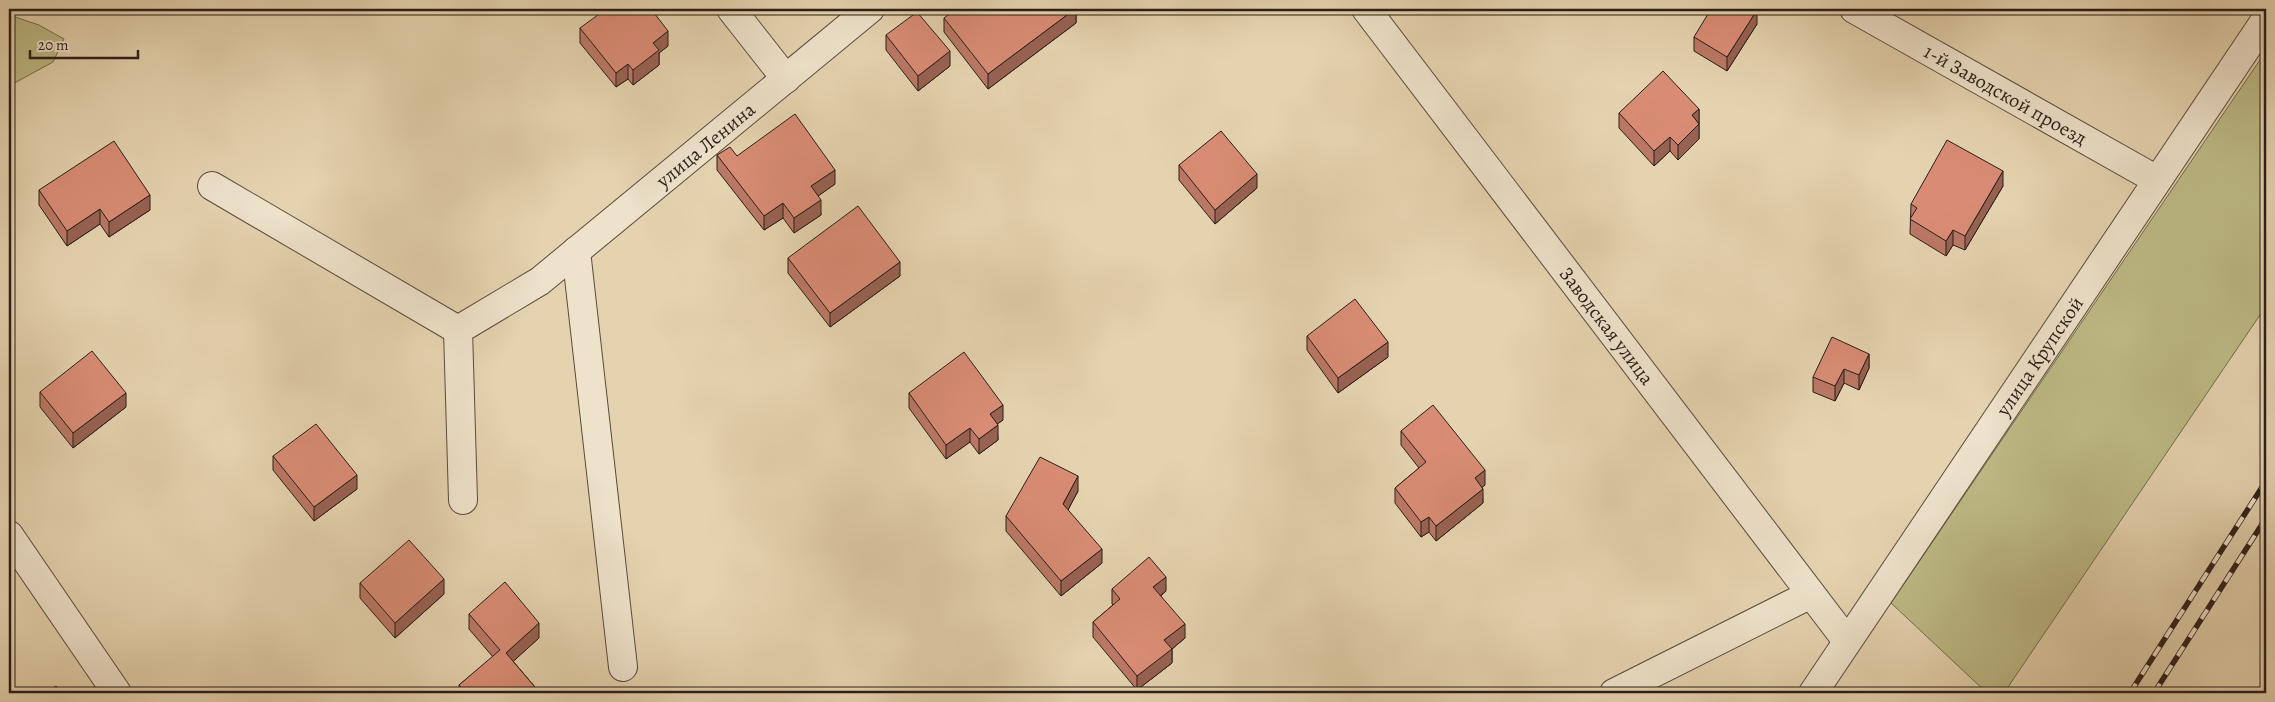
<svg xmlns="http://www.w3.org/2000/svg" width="2275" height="702" font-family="Alegreya,serif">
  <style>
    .green { fill: #bdba85; stroke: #746c4f }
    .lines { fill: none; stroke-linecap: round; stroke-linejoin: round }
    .minor-casing { stroke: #594b3e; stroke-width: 30 }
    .minor { stroke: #eee2cb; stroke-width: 28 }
    .rail-casing { stroke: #2a1e19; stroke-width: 5.5 }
    .rail { stroke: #eee2cb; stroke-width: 4; stroke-dasharray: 11; stroke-linecap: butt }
    .wall { fill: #bb7865; stroke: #2a1e19 }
    .shaded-wall { fill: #986252; stroke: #2a1e19 }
    .building { fill: #d98c75; stroke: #2a1e19 }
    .labels { text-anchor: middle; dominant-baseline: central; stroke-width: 4.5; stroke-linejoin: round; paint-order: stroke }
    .street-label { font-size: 20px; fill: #2a1e19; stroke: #eee2cb }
  </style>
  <rect width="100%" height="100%" fill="#e5d3af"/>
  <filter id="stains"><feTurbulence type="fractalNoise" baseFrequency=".004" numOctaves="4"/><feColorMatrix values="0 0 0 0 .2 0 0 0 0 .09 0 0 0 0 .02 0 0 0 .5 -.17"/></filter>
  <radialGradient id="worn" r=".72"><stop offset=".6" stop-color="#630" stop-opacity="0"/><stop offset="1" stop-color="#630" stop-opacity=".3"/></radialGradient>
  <!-- green -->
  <path class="green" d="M9,15l30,10 25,14 -11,23 -44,24z
    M2266,51v255l-262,387h-17l-96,-90z"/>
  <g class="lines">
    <defs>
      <g id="minor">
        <path d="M731,9l55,70"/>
        <path id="s1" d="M1366,9l481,632"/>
        <path id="s2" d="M1854,9l303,171"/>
        <path d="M212,186l246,144"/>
        <path d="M576,251l47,416"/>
        <path id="s3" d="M463,500l-5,-170 82,-49 330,-272"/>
        <path d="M9,535l108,158"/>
        <path d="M1614,693l197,-99"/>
        <path id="s4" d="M1813,693l453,-674"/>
      </g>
    </defs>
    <!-- minor casing -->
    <use href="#minor" class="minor-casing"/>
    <!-- minor -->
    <use href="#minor" class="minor"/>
    <defs>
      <path id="rail" d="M2130,693l136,-212
        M2154,693l112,-175"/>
    </defs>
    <!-- rail casing -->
    <use href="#rail" class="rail-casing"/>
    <!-- rail -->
    <use href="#rail" class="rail"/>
  </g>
  <!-- wall -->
  <path class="wall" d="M1076,9v14l-88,66 -44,-57v-14z
    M1757,24l-30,47 -33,-20v-14z
    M580,28l88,18 -9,7v12l-26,20 -5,-6 -12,8 -36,-44z
    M886,35l64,31 -32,25 -32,-41z
    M1699,109v30l-21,21 -8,-9 -16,15 -35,-38v-15z
    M717,155l118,29 -17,12 3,19 -27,18 -11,-15 -19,12 -47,-60z
    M1179,165l78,23 -42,36 -36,-44z
    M2003,186l-38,64 -12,-5 -7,11 -36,-22 1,-30z
    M39,190l111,20 -41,27 -9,-13 -33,22 -28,-41z
    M788,258l112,18 -70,51 -42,-54z
    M1307,336l81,21 -50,36 -31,-43z
    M1869,354v14l-10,22 -15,-7 -9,18 -22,-9v-15z
    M40,392l86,15 -53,41 -33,-41z
    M909,393l94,27 -6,4 1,16 -19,14 -9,-12 -24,17 -37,-51z
    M1401,431l84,54 -3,2 1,16 -47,38 -7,-9 -8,5 -26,-34v-15l24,-20 -18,-23z
    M273,456l84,33 -43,32 -41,-51z
    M1078,491l-10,19 34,53 -41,33 -55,-65v-15z
    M360,583l84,11 -49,44 -35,-40z
    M1112,589l54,2 -5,5 24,42 -13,11v14l-35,27 -44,-53v-15l20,-17 -1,-1z
    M469,614l70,24 -26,23 27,32h-81v-8l34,-28 -24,-28z"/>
  <!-- shaded-wall -->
  <path class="shaded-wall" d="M1075,9h1v14l-88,66v-15z
    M1757,10v14l-30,47v-14z
    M668,31v15l-9,7v12l-26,20v-15l20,-27z
    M950,51v15l-32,25v-15z
    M628,64v15l-12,8v-14z
    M1699,109v15l-7,-9z
    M1699,124v15l-21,21v-15z
    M1670,137v14l-16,15v-15z
    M835,170v14l-24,17v-15z
    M2003,171v15l-38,64v-14z
    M1257,174v14l-42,36v-14z
    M150,195v15l-41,27v-15z
    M821,200v15l-27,18v-15z
    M783,203v15l-19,12v-14z
    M100,209v15l-33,22v-15z
    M1953,230v15l-7,11v-15z
    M900,262v14l-70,51v-14z
    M1388,342v15l-50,36v-15z
    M1869,354v14l-10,22v-15z
    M1844,369v14l-9,18v-15z
    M126,393v14l-53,41v-15z
    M1003,405v15l-13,9v-15z
    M998,425v15l-19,14v-15z
    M970,428v14l-24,17v-14z
    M1485,470v15l-10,8v-15z
    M357,475v14l-43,32v-14z
    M1078,476v15l-15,28v-15z
    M1483,489v14l-47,38v-15z
    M1429,517v15l-8,5v-15z
    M1102,549v14l-41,33v-15z
    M1166,577v14l-13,11v-15z
    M444,579v15l-49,44v-15z
    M539,623v15l-33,30v-15z
    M1185,624v14l-13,11v14l-35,27v-14l27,-36z"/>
  <!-- building -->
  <path class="building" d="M606,9h45l17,22 -15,12 6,7 -26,20 -5,-6 -12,9 -36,-45z
    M956,9h119l-87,65 -44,-56z
    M1711,9h44l2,1 -30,47 -33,-20z
    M917,12l33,39 -32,25 -32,-41z
    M1663,71l36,38 -7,6 7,9 -21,21 -8,-8 -16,14 -35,-38z
    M795,114l40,56 -24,16 10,14 -27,18 -11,-15 -19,13 -47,-61 13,-8 7,9z
    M1221,131l36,43 -42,36 -36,-45z
    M1947,140l56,31 -38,65 -12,-6 -7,11 -36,-22 7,-11 -6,-4z
    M114,141l36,54 -41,27 -9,-13 -33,22 -28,-41z
    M858,206l42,56 -70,51 -42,-55z
    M1355,299l33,43 -50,36 -31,-42z
    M1832,337l37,17 -10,21 -15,-6 -9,17 -22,-9z
    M92,351l34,42 -53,40 -33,-41z
    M964,352l39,53 -13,9 8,11 -19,14 -9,-11 -24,17 -37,-52z
    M1433,405l52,65 -10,8 8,11 -47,37 -7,-9 -8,5 -26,-34 31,-26 -25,-31z
    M316,424l41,51 -43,32 -41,-51z
    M1040,457l38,19 -15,28 39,45 -41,32 -55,-65z
    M409,540l35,39 -49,44 -35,-40z
    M1149,557l17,20 -13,10 32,37 -21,16 8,9 -35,27 -44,-54 27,-23 -8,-10z
    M505,582l34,41 -33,30 34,40h-74l-7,-8 41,-35 -31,-36z
    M56,686l7,7h-16z"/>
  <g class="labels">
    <!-- street labels -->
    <g class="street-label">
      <text stroke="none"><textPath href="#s2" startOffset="174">1-й Заводской проезд</textPath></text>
      <text stroke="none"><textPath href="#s3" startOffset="480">улица Ленина</textPath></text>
      <text stroke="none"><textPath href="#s1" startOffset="398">Заводская улица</textPath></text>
      <text stroke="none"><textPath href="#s4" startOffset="406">улица Крупской</textPath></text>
    </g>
  </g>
  <!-- margin -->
  <rect width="2275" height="702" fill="none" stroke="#e5d3af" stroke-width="30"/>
  <rect x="10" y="10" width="2255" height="682" fill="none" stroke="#2a1e19" stroke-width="2.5"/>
  <rect x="15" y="15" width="2245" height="672" fill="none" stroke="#2a1e19"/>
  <!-- scale -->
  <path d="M30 50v8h108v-8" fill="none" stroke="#2a1e19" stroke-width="2.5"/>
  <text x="38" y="50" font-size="15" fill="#2a1e19" stroke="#eee2cb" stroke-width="4" paint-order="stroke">20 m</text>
  <rect width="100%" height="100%" filter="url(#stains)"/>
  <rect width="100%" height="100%" fill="url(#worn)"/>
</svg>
